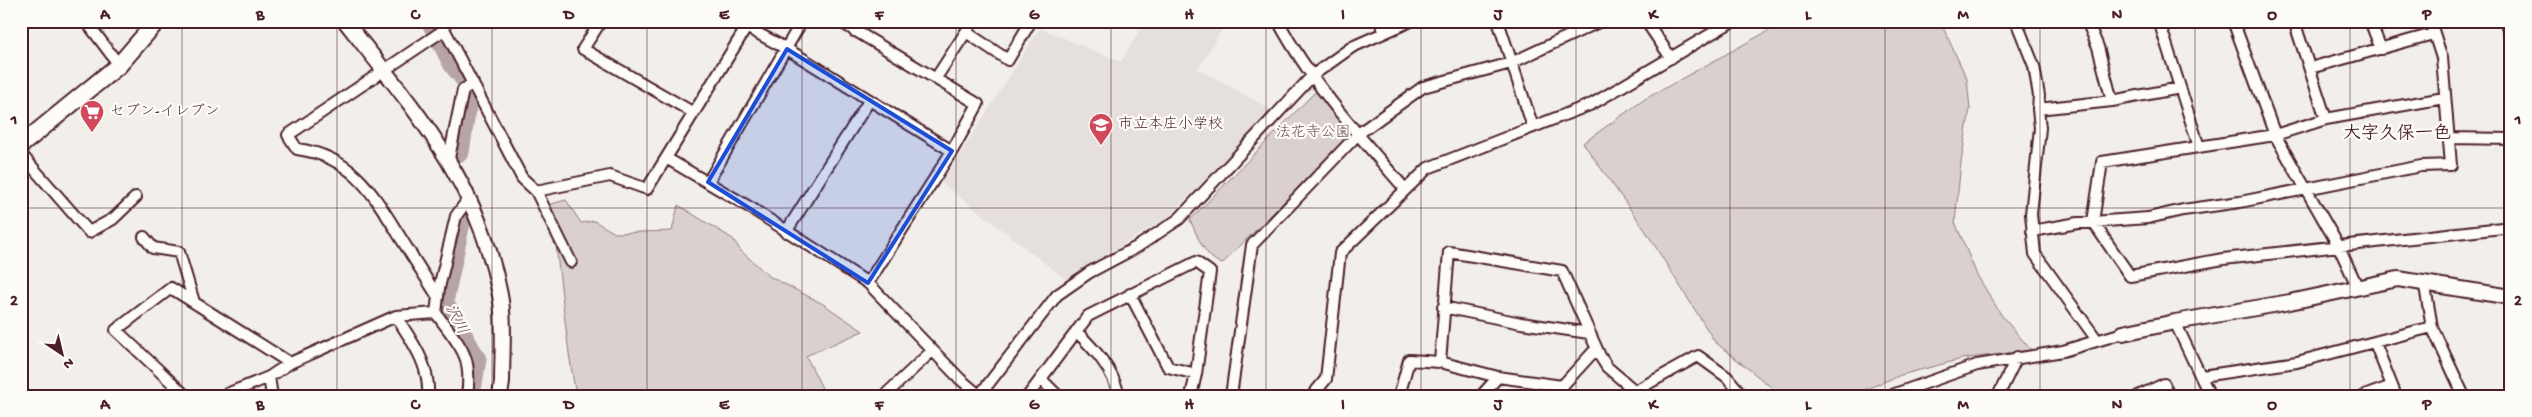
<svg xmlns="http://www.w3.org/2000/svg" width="2532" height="417" font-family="'Gochi Hand','Klee One',sans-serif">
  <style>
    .built { fill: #e5dfdd }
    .green { fill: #d9d0cf; stroke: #92787d }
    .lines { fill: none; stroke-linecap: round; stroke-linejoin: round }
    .river { stroke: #b7a5a6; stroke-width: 19 }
    .street-casing { stroke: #4a1f2b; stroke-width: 14 }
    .secondary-casing { stroke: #4a1f2b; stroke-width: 18 }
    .primary-casing { stroke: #4a1f2b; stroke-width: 20 }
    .street { stroke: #fdfcf7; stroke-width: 10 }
    .secondary { stroke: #fdfcf7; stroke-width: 14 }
    .primary { stroke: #fdfcf7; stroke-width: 16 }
    .marked { fill: #1d4ed8; fill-opacity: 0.2; stroke: #1d4ed8; stroke-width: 4; stroke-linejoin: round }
    .grid { fill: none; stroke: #4a1f2b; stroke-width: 1; stroke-opacity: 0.55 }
    .labels { text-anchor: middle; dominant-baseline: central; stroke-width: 4.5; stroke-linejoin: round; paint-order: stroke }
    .poi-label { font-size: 15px; fill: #4a1f2b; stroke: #fdfcf7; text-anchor: start }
    .park-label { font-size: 15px; fill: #6e4b54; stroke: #fdfcf7 }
    .water-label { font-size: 16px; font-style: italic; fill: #704e56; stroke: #fdfcf7 }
    .quarter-label { font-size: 18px; font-weight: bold; fill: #4a1f2b; stroke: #fdfcf7 }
    .neatline { fill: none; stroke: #4a1f2b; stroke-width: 2 }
    .grid-label { font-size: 16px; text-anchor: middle; font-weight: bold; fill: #4a1f2b }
  </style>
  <rect width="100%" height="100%" fill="#f2efeb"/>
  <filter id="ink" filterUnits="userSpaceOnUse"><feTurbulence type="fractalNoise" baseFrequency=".02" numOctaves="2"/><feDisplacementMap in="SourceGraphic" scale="10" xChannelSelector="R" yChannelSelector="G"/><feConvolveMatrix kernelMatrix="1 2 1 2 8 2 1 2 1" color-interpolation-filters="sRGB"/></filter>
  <g filter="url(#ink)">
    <!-- built -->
    <path class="built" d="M1145,21h82l-29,48 74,41 -102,106 -105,63 -123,-96 98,-155 81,34z"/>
    <!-- green -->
    <path class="green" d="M1786,21h154l27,58 3,30 -9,53 -6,60 22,53 25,41 29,34 -69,9 -61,16 -52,21h-67l-67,-54 -70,-112 -62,-87 62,-44z
      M1319,92l32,43 -129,129c-18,-7 -24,-27 -32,-44l124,-127z
      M566,200l15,23 13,-2 21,12 57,-2 6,-26 55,34 7,11 29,26 54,28 40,27 -57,25 20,40h-250l-7,-42 -18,-150z"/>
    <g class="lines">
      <!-- river -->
      <path class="river" d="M430,21l23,44 12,15
        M460,152l9,-59
        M463,213l-19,89 33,57 -6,37"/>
      <defs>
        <path id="street" d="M86,21l33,44
          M440,21l82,157 14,13 35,71
          M601,21l-18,28 111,64
          M735,21l52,28 165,102
          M839,21l139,83 -26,47 -84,132
          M1278,21c33,62 82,116 127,168
          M1381,21l2,11
          M1498,21l35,106
          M1646,21l25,37
          M2016,21l18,45 5,30 -1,13 2,19 -9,86 4,40 62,86
          M2087,21l11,26 14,54
          M2159,21l40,126
          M2233,21l42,114 63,110 20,43
          M2294,21l32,98
          M2370,21l11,28
          M2505,21l6,15
          M854,31l6,-10
          M966,32l42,28 23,-39
          M2310,68l123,-34
          M936,78l37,-57
          M2444,98l-118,21 -51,16 -173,27 -9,60 37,54 93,-17 288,-32
          M2038,109l74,-8 68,-13
          M2450,138l61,1
          M21,154l68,78 24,-13 23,-22
          M449,158l14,-68 10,-7
          M666,158l85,50 117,75 92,96 20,17
          M708,182l94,-161
          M536,191l74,-15 37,13 99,-161
          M2032,231l46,-8 70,-5 35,-8 57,-8 181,-36 30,-1 -9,-107 -12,-37
          M786,232l83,-131
          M144,237l9,11 26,4 15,50
          M2424,281l8,46 32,69
          M1130,294l38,73 28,7
          M438,297c-14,-22 -28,-44 -41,-65 -26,-42 -47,-76 -100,-83l-9,-14 156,-105
          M1443,307l78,16 68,10
          M396,316c16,26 34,48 32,80
          M2175,322l35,74
          M1076,331c19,19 37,38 43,65
          M2375,343l21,53
          M1440,362l9,-110 113,19 38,85 7,11 28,24
          M2202,376l95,-14 135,-35
          M269,377l3,19
          M1042,380l16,16
          M1632,395l3,-4 63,-35 29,21 16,19
          M186,396l-70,-66 55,-42 119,75
          M222,396l47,-19 21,-14 106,-47 40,-3
          M467,396c6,-43 -8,-50 -31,-83l3,-25 17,-72 13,-18
          M884,396l48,-45
          M979,396l78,-101 33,-23 47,-25 42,-28 134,-144 39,-28 59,-26
          M1028,396l60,-80 108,-54 14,10 -14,102 -5,22
          M1231,396l21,-151 106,-111 65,-47 88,-24 90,-42
          M1312,396l14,-17 14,-126 88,-85 164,-64 141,-83
          M1399,396l10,-36 31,2 58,15 64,9
          M1481,396l17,-19
          M1553,396l43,-47
          M1889,396l88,-31 86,-14 60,-18
          M1998,396l19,-39
          M2138,396l26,-12 5,12
          M2364,396l28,-10"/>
        <path id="secondary" d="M345,21c69,88 134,160 155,274 5,26 2,60 2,87l-2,14
          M2123,333l52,-11 115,-20 108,-23 113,18"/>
        <path id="primary" d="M21,145l98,-80 38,-44"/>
      </defs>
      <!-- street casing -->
      <use href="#street" class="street-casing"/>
      <!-- secondary casing -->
      <use href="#secondary" class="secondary-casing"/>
      <!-- primary casing -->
      <use href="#primary" class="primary-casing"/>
      <!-- street -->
      <use href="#street" class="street"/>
      <!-- secondary -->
      <use href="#secondary" class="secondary"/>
      <!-- primary -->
      <use href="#primary" class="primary"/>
    </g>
  </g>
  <!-- marked area -->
  <path class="marked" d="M787,49l165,102 -84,132 -160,-101z"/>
  <!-- grid -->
  <path class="grid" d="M182,21v375M337,21v375M492,21v375M647,21v375M802,21v375M956,21v375M1111,21v375M1266,21v375M1421,21v375M1576,21v375M1730,21v375M1885,21v375M2040,21v375M2195,21v375M2350,21v375M21,208h2490"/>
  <!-- icons -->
  <defs>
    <symbol id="supermarket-pin" viewBox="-11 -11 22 30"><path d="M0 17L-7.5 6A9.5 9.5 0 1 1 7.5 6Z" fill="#d1495b" stroke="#fdfcf7"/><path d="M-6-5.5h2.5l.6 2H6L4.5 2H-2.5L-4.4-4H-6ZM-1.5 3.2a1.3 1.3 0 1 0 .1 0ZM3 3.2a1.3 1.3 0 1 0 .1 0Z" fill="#fff"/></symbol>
    <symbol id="school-pin" viewBox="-11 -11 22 30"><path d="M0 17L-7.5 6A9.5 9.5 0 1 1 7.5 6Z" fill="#d1495b" stroke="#fdfcf7"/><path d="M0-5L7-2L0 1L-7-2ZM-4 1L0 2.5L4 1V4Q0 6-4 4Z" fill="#fff"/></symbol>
  </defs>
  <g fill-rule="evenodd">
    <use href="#supermarket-pin" x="78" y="98" width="28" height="38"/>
    <use href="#school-pin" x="1087" y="111" width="28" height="38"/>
  </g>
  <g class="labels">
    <!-- poi labels -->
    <g class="poi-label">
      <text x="110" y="112">セブン-イレブン</text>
      <text x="1118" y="125">市立本庄小学校</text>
    </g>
    <!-- park labels -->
    <g class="park-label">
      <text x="1313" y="133">法花寺公園</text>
    </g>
    <!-- water labels -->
    <g class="water-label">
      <text transform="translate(455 320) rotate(63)">沢川</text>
    </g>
    <!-- quarter labels -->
    <g class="quarter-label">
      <text x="2397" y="134">大字久保一色</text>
    </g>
  </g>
  <!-- margin -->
  <rect width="2532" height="417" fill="none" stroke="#fdfcf7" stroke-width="55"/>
  <!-- north arrow -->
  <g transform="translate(62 354) rotate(145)" stroke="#fdfcf7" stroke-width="4" paint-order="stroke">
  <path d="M0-4L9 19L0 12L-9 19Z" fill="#4a1f2b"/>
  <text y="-8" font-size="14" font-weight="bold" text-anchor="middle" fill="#4a1f2b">N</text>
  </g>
  <rect x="28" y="28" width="2476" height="362" class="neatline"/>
  <g class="grid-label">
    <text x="105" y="19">A</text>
    <text x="260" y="19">B</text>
    <text x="415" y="19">C</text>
    <text x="569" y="19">D</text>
    <text x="724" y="19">E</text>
    <text x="879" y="19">F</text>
    <text x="1034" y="19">G</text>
    <text x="1189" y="19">H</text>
    <text x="1343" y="19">I</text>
    <text x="1498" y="19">J</text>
    <text x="1653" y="19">K</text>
    <text x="1808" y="19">L</text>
    <text x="1963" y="19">M</text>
    <text x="2117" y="19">N</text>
    <text x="2272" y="19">O</text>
    <text x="2427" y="19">P</text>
    <text x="14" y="124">1</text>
    <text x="2518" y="124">1</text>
    <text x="14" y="305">2</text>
    <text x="2518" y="305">2</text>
    <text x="105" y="409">A</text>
    <text x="260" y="409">B</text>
    <text x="415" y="409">C</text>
    <text x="569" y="409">D</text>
    <text x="724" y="409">E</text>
    <text x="879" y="409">F</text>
    <text x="1034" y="409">G</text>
    <text x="1189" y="409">H</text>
    <text x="1343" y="409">I</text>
    <text x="1498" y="409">J</text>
    <text x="1653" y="409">K</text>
    <text x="1808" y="409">L</text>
    <text x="1963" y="409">M</text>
    <text x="2117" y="409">N</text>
    <text x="2272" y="409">O</text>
    <text x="2427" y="409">P</text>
  </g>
</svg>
